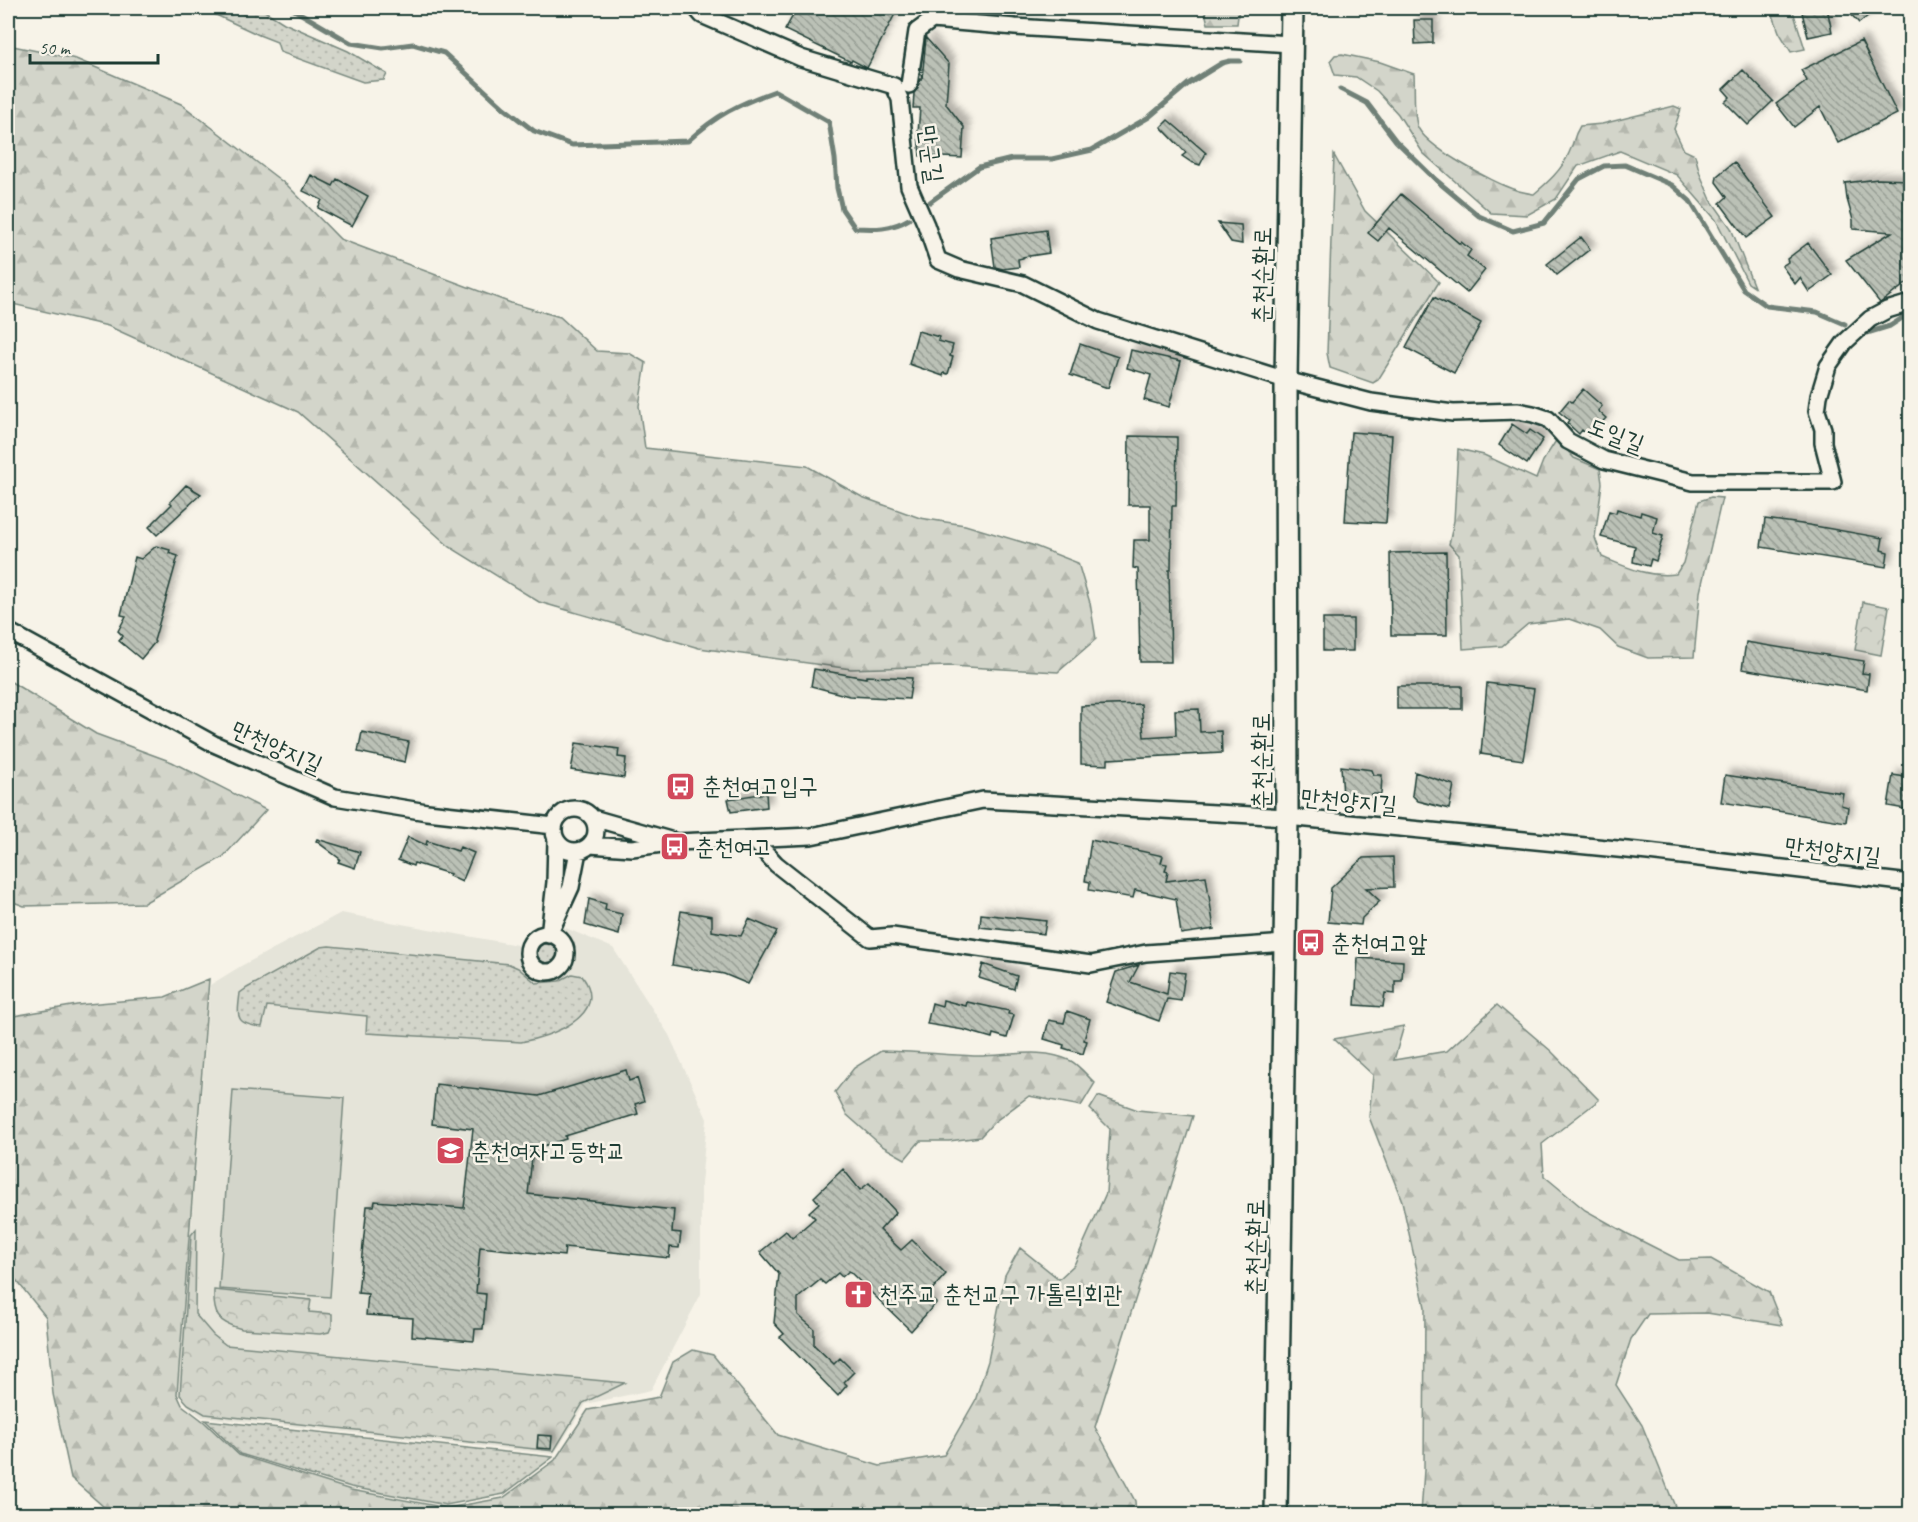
<svg xmlns="http://www.w3.org/2000/svg" width="1918" height="1522" font-family="Caveat,'Poor Story',sans-serif">
  <style>
    .built { fill: #e5e4d9 }
    .grass { fill: url(#grass-dots); stroke: #79897f; stroke-width: 1.5 }
    .forest { fill: url(#forest-firs); stroke: #79897f; stroke-width: 1.5 }
    .park { fill: url(#park-crowns); stroke: #79897f; stroke-width: 1.5 }
    .garden { fill: #d3d5ca; stroke: #79897f; stroke-width: 1.5 }
    .lines { fill: none; stroke-linecap: round; stroke-linejoin: round }
    .stream { stroke: #6f8077; stroke-width: 5 }
    .building { fill: url(#building-back-hatch); stroke: #1f3d34; stroke-width: 1.5; filter: url(#shadow) }
    .street-casing { stroke: #1f3d34; stroke-width: 20 }
    .secondary-casing { stroke: #1f3d34; stroke-width: 26 }
    .street { stroke: #f7f3e8; stroke-width: 15 }
    .secondary { stroke: #f7f3e8; stroke-width: 21 }
    .labels { text-anchor: middle; dominant-baseline: central; stroke-width: 5; stroke-linejoin: round; paint-order: stroke }
    .street-label { font-size: 24px; fill: #1f3d34; stroke: #f7f3e8 }
    .poi-label { font-size: 24px; fill: #1f3d34; stroke: #f7f3e8; text-anchor: start }
  </style>
  <defs>
    <pattern id="grass-dots" width="8" height="8" patternUnits="userSpaceOnUse" patternTransform="scale(1.5)"><rect width="8" height="8" fill="#d3d5ca"/><path d="M2 2h.1M6 6h.1" fill="none" stroke="#b5b8ae" stroke-width="1.8" stroke-linecap="round"/></pattern>
    <pattern id="forest-firs" width="22" height="20" patternUnits="userSpaceOnUse" patternTransform="scale(1.5)"><rect width="22" height="20" fill="#d3d5ca"/><path d="M5 1l3.5 6h-7zM16 11l3.5 6h-7z" fill="#b5b8ae"/></pattern>
    <pattern id="park-crowns" width="20" height="18" patternUnits="userSpaceOnUse" patternTransform="scale(1.5)"><rect width="20" height="18" fill="#d3d5ca"/><path d="M2 6a3 3 0 1 1 6 0M12 15a3 3 0 1 1 6 0" fill="none" stroke="#b5b8ae"/></pattern>
    <pattern id="building-back-hatch" width="6" height="6" patternUnits="userSpaceOnUse" patternTransform="scale(1.5)"><rect width="6" height="6" fill="#bbc1b6"/><path d="M-1 5l2 2M0 0l6 6M5-1l2 2" fill="none" stroke="#979e95"/></pattern>
    <filter id="shadow"><feDropShadow dx="5.5" dy="-5.5" stdDeviation="3" flood-color="#0004"/></filter>
  </defs>
  <rect width="100%" height="100%" fill="#f7f3e8"/>
  <filter id="ink" filterUnits="userSpaceOnUse"><feTurbulence type="fractalNoise" baseFrequency=".0167" numOctaves="2"/><feDisplacementMap in="SourceGraphic" scale="12" xChannelSelector="R" yChannelSelector="G"/><feConvolveMatrix kernelMatrix="1 2 1 2 8 2 1 2 1" color-interpolation-filters="sRGB"/></filter>
  <g filter="url(#ink)">
    <!-- built -->
    <path class="built" d="M341,913l176,32 39,-21 57,24 56,87 38,84 -6,65v110l-50,96 -65,14 -32,50 -352,-37 -12,-9 -12,-15 32,-408 31,-19z"/>
    <!-- grass -->
    <path class="grass" d="M201,8h59l24,15 64,28 39,23 -3,6 -21,2 -83,-30 -3,-10 -18,-7z
      M536 954a11 11 0 1 1 22 0a11 11 0 1 1-22 0Z
      M329,946l180,18 9,4 18,15 23,-2 13,-7 10,2c30,40 -33,61 -61,66l-155,-9 1,-17 -100,-10 -5,21c-27,-3 -25,-9 -22,-34l7,-5 74,-41z
      M205,1420l348,37 -49,37 -58,11 -95,-18 -111,-33z"/>
    <!-- forest -->
    <path class="forest" d="M1204,8h35l-2,16h-29z
      M1767,8h25l13,41 -14,3 -12,-20 -6,-17z
      M8,45l68,14 105,45 107,82 52,53 171,64 49,14 37,34 32,2 17,10 -7,43 6,42 162,18 55,31 58,21 45,7 67,20 46,18 12,40 6,36 -38,33 -109,-6 -98,3 -152,-21 -160,-46 -89,-55 -152,-135 -190,-86 -100,-23z
      M1342,54l38,8 34,12c1,16 -1,35 3,51 6,21 77,58 99,65 5,2 12,3 18,4 13,-11 28,-24 35,-41 5,-10 4,-16 11,-27l22,-2 72,-18 7,3 -7,20 10,21 11,5 5,19 11,26 20,28 23,59 -6,-4 -32,-63 -39,-45 -57,-24 -42,15 -22,33 -29,16 -36,-2 -68,-60 -25,-39 -21,-23 -21,-14 -21,-2 -5,-14 5,-6z
      M1334,155l31,56 74,71 -61,98 -5,3 -43,-15 -3,-15z
      M1557,439l17,19 26,11 2,14 -7,55 7,19c24,10 47,21 74,17l7,-11 16,-62 12,-4 11,1 -22,94 -6,65 -46,1 -30,-11 -18,-17 -31,-11 -41,5 -26,22 -39,3 -4,-94 -10,-11 5,-23 4,-72 26,6 52,24 7,-18z
      M8,680l88,54 76,28 94,48 -43,47 -79,46 -120,3 -16,-6z
      M209,979l-32,415 5,11 21,16 36,34 112,35 96,18 56,-10 52,-38 33,-50 71,-13 14,-35 20,-12 20,5 65,80 102,31 64,-11 31,-54 13,-40 17,-86 15,-27 39,31 15,-14 32,-72 4,-64 -20,-20 8,-13 40,14 55,6 -98,311 40,74 1,13h-1024l-41,-36 -18,-84 -7,-77 -38,-47v-253l69,-12 88,-8z
      M1497,1005l54,46 48,49 -57,44 2,32 41,34 43,24 51,26 32,-1 58,33 13,33 -75,-12 -59,1 -17,25 -15,46 26,40 36,89h-257l3,-44 1,-163 -23,-106 -33,-84 4,-42 -39,-36 70,-13 -10,34 53,-9z
      M881,1051c31,0 62,4 93,5 32,1 66,-10 97,5 9,5 17,16 24,22l-14,23 -52,-10 -36,27 -13,14 -31,4h-29l-15,18 -23,-13 -36,-32 -11,-22 19,-24z"/>
    <!-- park -->
    <path class="park" d="M1863,602l26,5 -8,48 -26,-5z
      M196,1229l-1,85 18,21 13,10 399,38 -42,20 -29,48 -349,-37 -17,-10 -8,-9 11,-160z
      M214,1290l97,10 -2,12 23,2v11l-3,7 -9,2 -78,-5c-25,-6 -29,-15 -28,-39z"/>
    <!-- garden -->
    <path class="garden" d="M233,1090l111,8 -14,199 -111,-8z"/>
    <g class="lines">
      <!-- stream -->
      <path class="stream" d="M291,8l60,35 32,5 30,-4 31,9 60,55 30,23 38,14 116,-4c28,-26 51,-37 87,-50l54,31 6,37 2,29 5,21 13,19c19,1 36,2 54,-9
        M1340,89l27,14 29,38 40,39 43,36 34,15 31,-8 35,-44 25,-13 21,-1 47,20 18,16 54,89 23,16 50,6 28,12
        M930,202l49,-35 33,-8h40l40,-9 57,-33 39,-33 34,-21 8,-2h10
        M1867,333l23,-7 20,-13"/>
    </g>
    <!-- building -->
    <path class="building" d="M797,8h101l-31,60 -15,-8 -1,2 -66,-32z
      M1801,8h26l5,24 -24,5z
      M1845,8h33l-19,15z
      M1414,20h19v23l-18,1z
      M926,38l23,26 -3,40 18,23 -2,31 -42,-2 -2,-23 2,-25h-7l1,-15 4,-6 2,-8h2z
      M1861,41l36,73 -59,29 -18,-36 -26,20 -18,-23 31,-23 -6,-11z
      M1743,70l30,31 -25,24 -23,-23 5,-5 -7,-8z
      M1168,120l38,33 -6,12 -9,-3 -9,-6 4,-3 -25,-26z
      M1734,162l41,55 -29,21 -26,-35 7,-6 -11,-15 1,-6z
      M311,175l22,11 4,-7 31,17 -16,30 -34,-18 4,-8 -19,-9z
      M1878,179l33,1v100l-31,23 -34,-43 46,-28 -39,-3v-9l-6,-21 -2,-16z
      M1401,194l59,50 1,-2 10,8 -4,6 18,14 -18,23 -78,-65 -11,13 -10,-8z
      M1218,223l23,2 1,19 -11,-2z
      M1046,230l3,23 -26,4v1l-5,1 1,8 -16,2 -8,-2 -4,-29z
      M1581,237l9,12 -33,26 -10,-11z
      M1808,243l24,32 -23,17 -9,-14 -5,6 -13,-18 6,-4 -1,-3z
      M1434,297l47,26 -27,50 -48,-25z
      M918,331l21,6 -1,4 15,4 -3,11 3,1 -5,17 -4,-1 -1,3 -34,-12z
      M1080,344l38,13 -10,31 -38,-13z
      M1131,350l50,11 -12,46 -25,-7 7,-25 -24,-7z
      M1583,389l19,17 -4,5 8,7 -17,18 -7,-6 -3,4 -12,-11 2,-3 -10,-8 10,-12 3,2z
      M1512,424l15,10 3,-4 13,9 -16,25 -28,-19z
      M1351,432l41,3 -6,88 -41,-2z
      M1129,436l48,1 -1,69h-4l-1,64h-2l2,92h-31l-2,-93 -5,-1 1,-28h16v-35h-22z
      M186,485l15,9 -44,41 -8,-8 23,-23 -2,-2z
      M1617,509l23,7 1,-4 16,5 -4,16 10,3 -7,25 -5,-2 -2,7 -16,-4 2,-16 -34,-9 8,-26 7,2z
      M1765,519l44,6 74,13 -2,12 7,2 -2,15 -125,-20z
      M156,546l14,4 -1,3 9,3 -24,85 1,1 -14,17 -22,-18 4,-5 -5,-5 8,-15 -5,-1 14,-58 6,2z
      M1446,552l1,83h-56l-1,-82z
      M1323,619h30v32h-30z
      M1746,642l118,19 -2,12 7,1 -2,16 -125,-21z
      M814,669l52,9v-2l46,2 -3,21 -60,-3 -38,-10z
      M1487,683l47,6 -11,71 -42,-6z
      M1397,686h65v23h-65z
      M1141,704l3,33 32,-2 -1,-25 24,-1 1,23 21,-1 1,22 -114,6v6l-27,-1v-58z
      M362,732l47,10 -4,20 -47,-10z
      M576,743l43,6 -1,8 8,1 -2,20 -53,-8z
      M1341,766l31,4 2,5h8l-1,19h-9v4l-29,-2z
      M1415,772l39,13 -5,24 -31,-8 -6,-6z
      M1725,775l118,18 -2,12 7,2 -2,15 -125,-20z
      M1893,775l18,3v32l-23,-4z
      M766,793l1,14 -36,5 -3,-13z
      M408,837l18,8 1,-4 31,10 2,-4 14,6 -12,29 -13,-6 1,-2 -36,-11 -1,3 -15,-6z
      M317,839l43,13 -5,16 -17,-6 2,-3 -24,-18z
      M1091,840l72,16 -2,7 6,1 -2,7 3,1 -2,9 40,-5 8,53 -33,5 -5,-35 -41,-9 -2,8 -44,-8 1,-8 -5,-1z
      M1393,857l1,30 -28,1 14,13 -18,17 -1,7 -33,-3 3,-34 32,-30z
      M589,899l17,5 -1,6 17,4 -3,21 -34,-10z
      M681,911l31,5v15l29,5 8,-17 28,12 -29,53 -24,-10 -52,-9z
      M981,914l65,7 -2,13 -64,-7z
      M1358,958l45,3 -1,20h-7v13l-10,-1 -2,14 -28,-2z
      M983,964l34,12 -3,13 -35,-11z
      M1139,965l-9,17 37,12 3,-23 15,2 -4,28 -14,-2 -8,22 -53,-19 10,-30z
      M943,1000l23,6 1,-4 42,9 -1,3 6,1 -7,23 -14,-4 -1,4 -28,-8 -37,-6 5,-21 10,3z
      M1067,1011l23,8 -6,21 3,1 -4,13 -20,-6 1,-3 -20,-6 5,-19 15,3z
      M626,1070l3,11 8,-3 7,23 -9,3 3,10 -73,22 1,3 -33,10 -5,45 146,16 -2,22 9,1 -2,15 -9,-1 -1,11 -104,-11 -1,9 -84,-9 -4,46 10,1 -3,35h-8l-1,12 -62,-5 1,-18 -47,-3 2,-21 -10,-1 9,-87h7l1,-5 89,7 9,-79 -41,-5 4,-40 103,12z
      M843,1169l17,21 9,-7 27,29 -16,18 21,20 11,-10 34,34 -19,21 9,8 -25,28 -62,-60 -7,6 -4,-4 -13,11 -5,-4 -22,18v17l16,14v16l20,19 6,-6 14,14 -10,10 3,3 -9,11 -58,-59 4,-3 -10,-11 5,-49 -19,-22 26,-21 6,7 23,-20 -6,-6 10,-9 -5,-6z
      M538,1435l14,1 -1,13 -14,-1z"/>
    <g class="lines">
      <defs>
        <path id="street" d="M696,8l6,7 99,43 93,28 6,13 9,87 17,39 12,35 21,9 64,15 75,37 188,59 85,22 82,11 65,-2 15,3 15,5 20,22 36,19 89,22h140l-10,-39v-14l-6,-18 2,-15 9,-30 17,-24 25,-23 17,-9 23,-7
          M1910,8v1
          M932,20l83,7 276,17
          M909,85l8,-54 15,-11v-12
          M8,631l206,113 121,53 92,15 127,14
          M554 830a21 21 0 1 1 42 0a21 21 0 1 1-42 0Z
          M556,839l-1,43 -6,53 22,-48 7,-36
          M753,839l23,25 94,74 22,-2 199,28 55,-11 139,-10
          M677,842l134,-6 172,-36 304,17 361,35 262,31
          M590,845l42,3 45,-6 -84,-24
          M528 953a19 19 0 1 1 38 0a19 19 0 1 1-38 0Z"/>
        <path id="secondary" d="M1276,1514l11,-697 -1,-437 6,-372"/>
      </defs>
      <!-- street casing -->
      <use href="#street" class="street-casing"/>
      <!-- secondary casing -->
      <use href="#secondary" class="secondary-casing"/>
      <!-- street -->
      <use href="#street" class="street"/>
      <!-- secondary -->
      <use href="#secondary" class="secondary"/>
    </g>
  </g>
  <!-- icons -->
  <defs>
    <symbol id="bus-square" viewBox="-11 -11 22 22"><rect x="-9" y="-9" width="18" height="18" rx="4" fill="#d1495b" stroke="#f7f3e8"/><path d="M-5-6H5V4H4V6H2V4H-2V6H-4V4H-5ZM-3.5-4V0h7V-4ZM-3.5 1.2v1.5H-2V1.2ZM2 1.2v1.5H3.5V1.2Z" fill="#fff"/></symbol>
    <symbol id="school-square" viewBox="-11 -11 22 22"><rect x="-9" y="-9" width="18" height="18" rx="4" fill="#d1495b" stroke="#f7f3e8"/><path d="M0-5L7-2L0 1L-7-2ZM-4 1L0 2.5L4 1V4Q0 6-4 4Z" fill="#fff"/></symbol>
    <symbol id="church-square" viewBox="-11 -11 22 22"><rect x="-9" y="-9" width="18" height="18" rx="4" fill="#d1495b" stroke="#f7f3e8"/><path d="M-1.2-6h2.4v3.5h3.3v2.4h-3.3V6h-2.4V-.1h-3.3v-2.4h3.3Z" fill="#fff"/></symbol>
  </defs>
  <g fill-rule="evenodd">
    <use href="#bus-square" x="664" y="770" width="33" height="33"/>
    <use href="#bus-square" x="658" y="830" width="33" height="33"/>
    <use href="#bus-square" x="1294" y="926" width="33" height="33"/>
    <use href="#school-square" x="434" y="1134" width="33" height="33"/>
    <use href="#church-square" x="842" y="1278" width="33" height="33"/>
  </g>
  <g class="labels">
    <!-- street labels -->
    <g class="street-label">
      <text transform="translate(931 154) rotate(82)">만군길</text>
      <text transform="translate(1262 275) rotate(-89)">춘천순환로</text>
      <text transform="translate(1616 435) rotate(21)">도일길</text>
      <text transform="translate(277 747) rotate(24)">만천양지길</text>
      <text transform="translate(1261 761) rotate(-90)">춘천순환로</text>
      <text transform="translate(1349 801) rotate(5)">만천양지길</text>
      <text transform="translate(1833 851) rotate(7)">만천양지길</text>
      <text transform="translate(1255 1247) rotate(-89)">춘천순환로</text>
    </g>
    <!-- poi labels -->
    <g class="poi-label">
      <text x="702" y="786">춘천여고입구</text>
      <text x="695" y="847">춘천여고</text>
      <text x="1331" y="943">춘천여고앞</text>
      <text x="471" y="1151">춘천여자고등학교</text>
      <text x="879" y="1294">천주교 춘천교구 가톨릭회관</text>
    </g>
  </g>
  <!-- margin -->
  <rect width="1918" height="1522" fill="none" stroke="#f7f3e8" stroke-width="30"/>
  <rect x="15" y="15" width="1888" height="1492" fill="none" stroke="#1f3d34" stroke-width="2" filter="url(#ink)"/>
  <!-- scale -->
  <path d="M30 54v9h128v-9" fill="none" stroke="#1f3d34" stroke-width="3"/>
  <text x="39" y="54" font-size="18" fill="#1f3d34" stroke="#f7f3e8" stroke-width="4.5" paint-order="stroke">50 m</text>
</svg>
